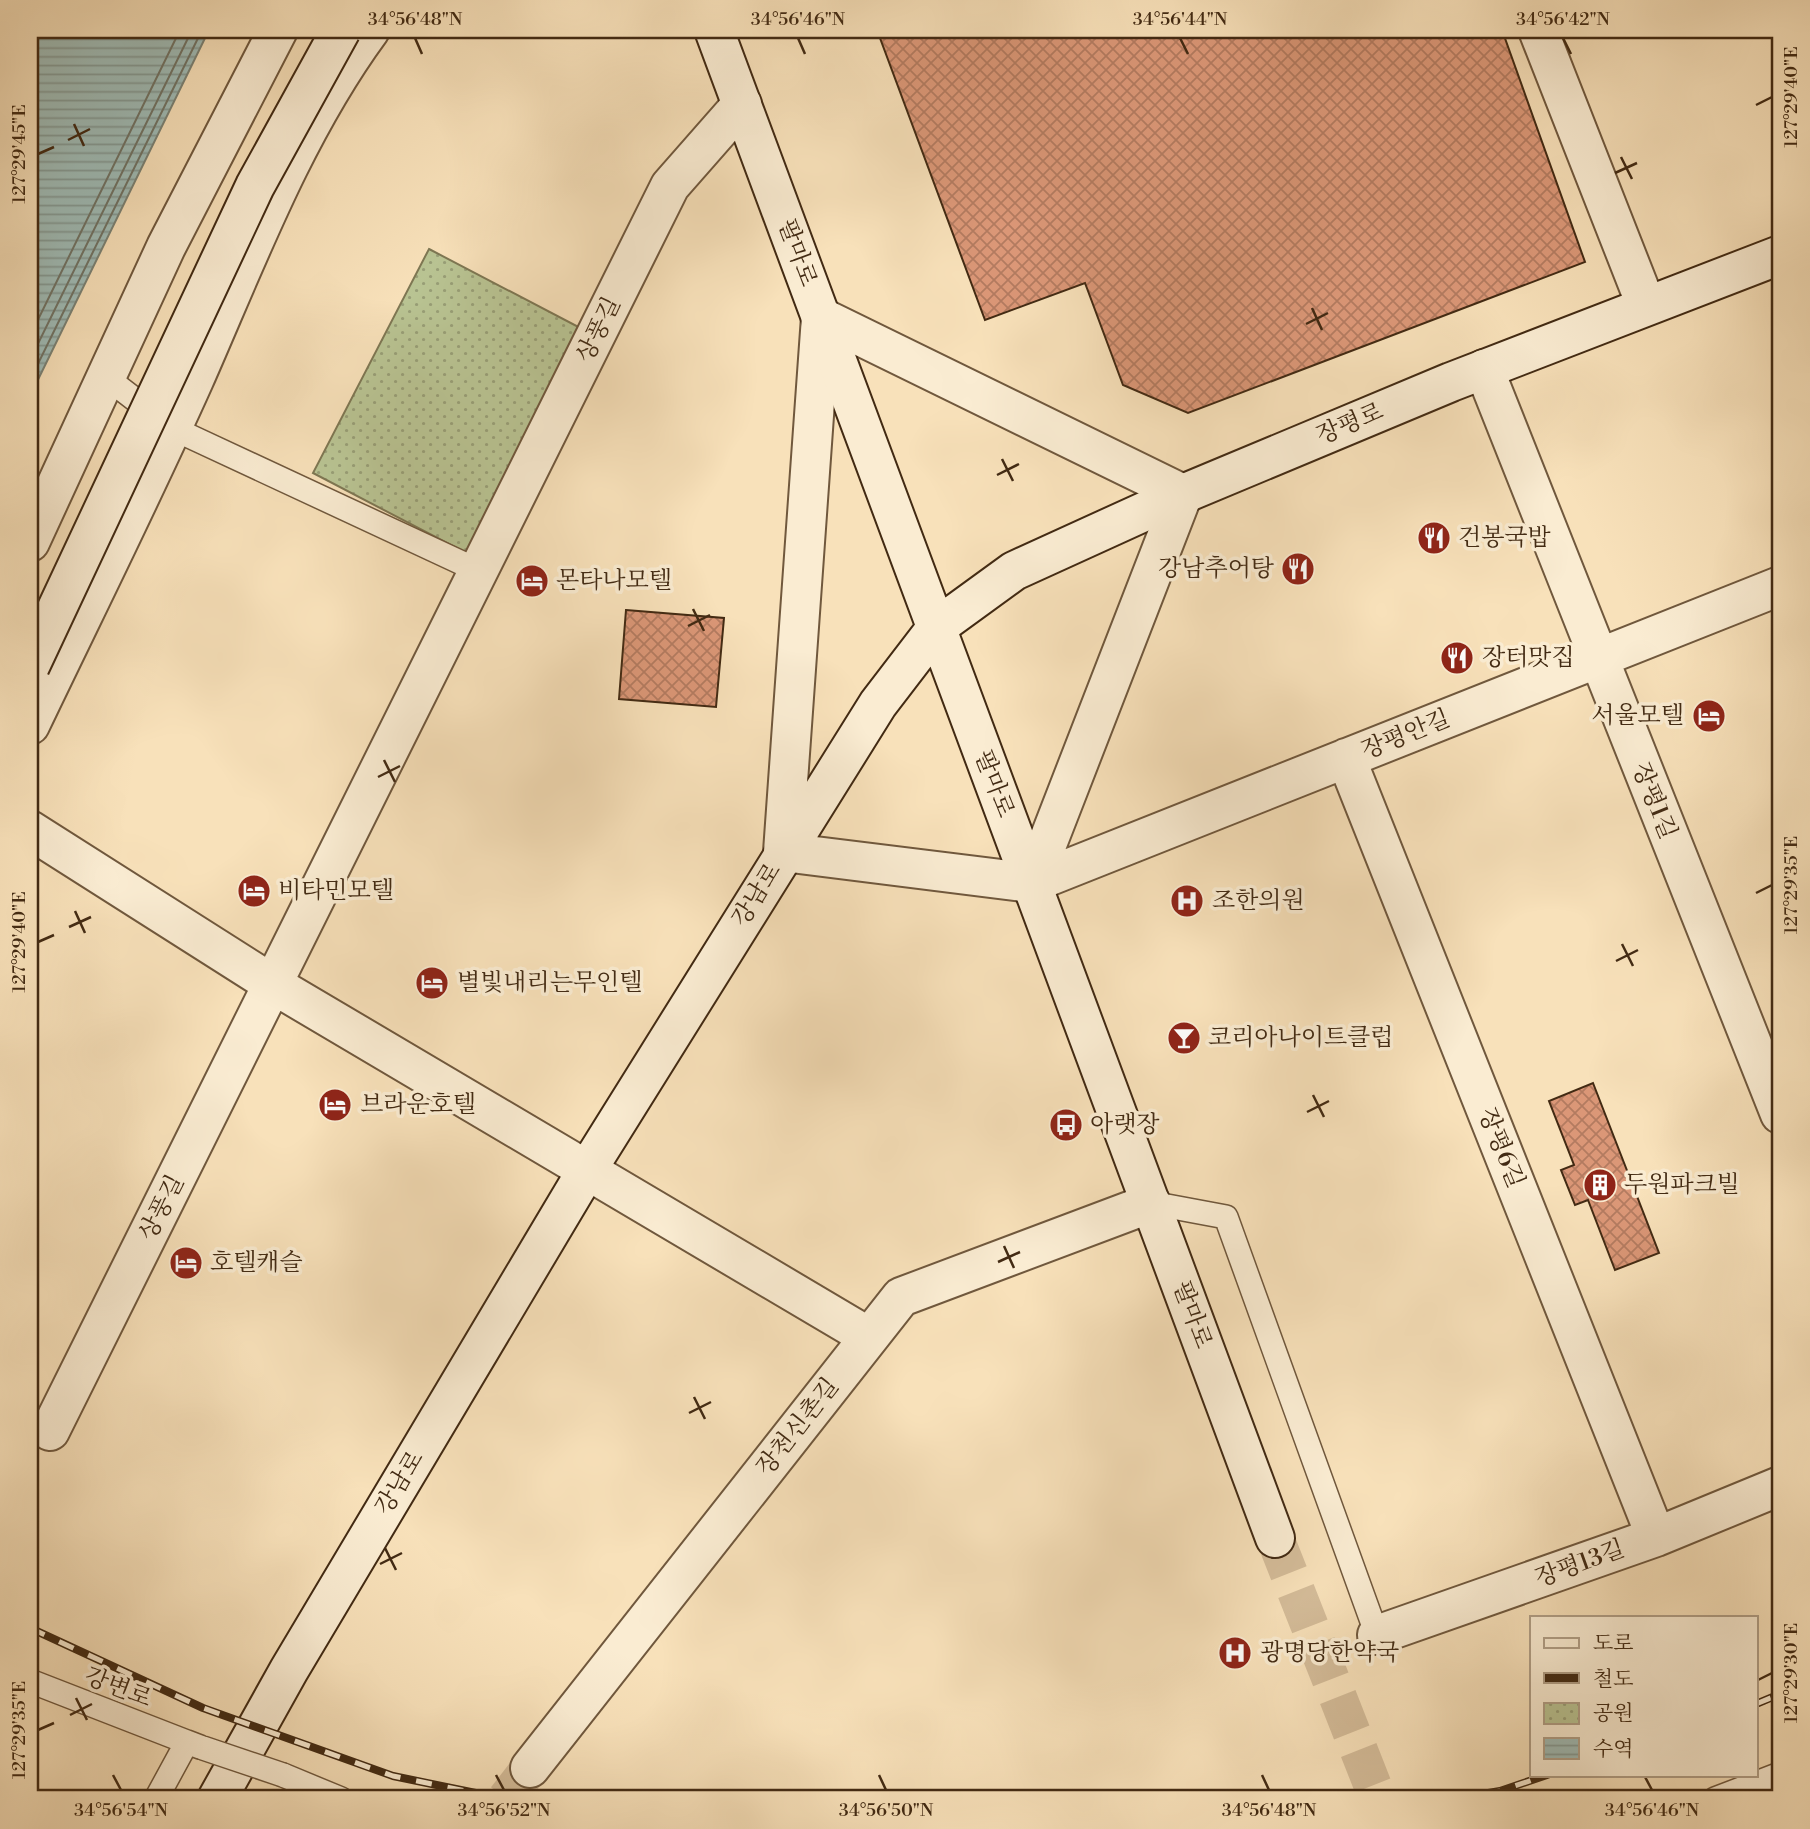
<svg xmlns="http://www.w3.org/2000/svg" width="1810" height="1829" font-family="'Libre Bodoni','Noto Serif KR',serif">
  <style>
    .park { fill: url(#park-dots); stroke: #7e7753; stroke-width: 2 }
    .water { fill: url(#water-rules); stroke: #7a8275; stroke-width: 2 }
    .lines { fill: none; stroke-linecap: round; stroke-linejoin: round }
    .shore { stroke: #707365; stroke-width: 2 }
    .building { fill: url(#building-cross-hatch); stroke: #422a13; stroke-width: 2 }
    .street-tunnel { stroke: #d4bc99; stroke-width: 38; stroke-dasharray: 38 19; stroke-linecap: butt }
    .secondary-tunnel { stroke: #d4bc99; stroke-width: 38; stroke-dasharray: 38 19; stroke-linecap: butt }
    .lane-casing { stroke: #70583d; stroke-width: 26 }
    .street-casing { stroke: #70583d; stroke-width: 42 }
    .secondary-casing { stroke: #422a13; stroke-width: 42 }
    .lane { stroke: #faecd2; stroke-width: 23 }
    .street { stroke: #faecd2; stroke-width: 38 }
    .secondary { stroke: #faecd2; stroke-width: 38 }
    .rail-casing { stroke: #422a13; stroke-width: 8 }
    .rail { stroke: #faecd2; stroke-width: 5; stroke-dasharray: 16; stroke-linecap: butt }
    .lane-bridge-casing { stroke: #70583d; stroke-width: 26; stroke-linecap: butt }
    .secondary-bridge-casing { stroke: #422a13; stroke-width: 42; stroke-linecap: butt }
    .lane-bridge { stroke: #faecd2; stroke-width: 23 }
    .secondary-bridge { stroke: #faecd2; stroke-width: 38 }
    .ticks { fill: none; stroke: #422a13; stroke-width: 2.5 }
    .labels { text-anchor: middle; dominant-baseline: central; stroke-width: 7; stroke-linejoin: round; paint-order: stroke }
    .street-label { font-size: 24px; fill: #422a13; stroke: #faecd2 }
    .poi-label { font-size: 24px; fill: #422a13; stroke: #faecd2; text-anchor: start }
    .neatline { fill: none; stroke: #422a13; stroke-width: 2.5 }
    .ticks-label { font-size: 18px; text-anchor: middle; fill: #422a13 }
  </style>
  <defs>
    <pattern id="park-dots" width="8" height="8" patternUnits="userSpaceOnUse" patternTransform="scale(1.75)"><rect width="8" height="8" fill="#b9c493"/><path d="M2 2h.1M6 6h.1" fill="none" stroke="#989f77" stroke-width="1.8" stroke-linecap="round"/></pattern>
    <pattern id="water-rules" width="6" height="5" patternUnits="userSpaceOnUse" patternTransform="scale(1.75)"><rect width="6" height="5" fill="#9fbcb7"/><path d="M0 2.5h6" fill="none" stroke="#839994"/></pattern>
    <pattern id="building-cross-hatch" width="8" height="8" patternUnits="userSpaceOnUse" patternTransform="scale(1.75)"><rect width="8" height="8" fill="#db9777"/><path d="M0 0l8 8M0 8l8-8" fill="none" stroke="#b37b60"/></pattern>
  </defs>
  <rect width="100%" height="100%" fill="#f8e1ba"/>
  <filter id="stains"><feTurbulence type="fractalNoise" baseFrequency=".00286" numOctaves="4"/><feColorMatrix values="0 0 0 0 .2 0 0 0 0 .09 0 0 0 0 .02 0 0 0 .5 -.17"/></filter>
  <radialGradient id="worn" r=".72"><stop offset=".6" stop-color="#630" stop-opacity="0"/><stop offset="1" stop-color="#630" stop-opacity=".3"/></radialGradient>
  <!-- park -->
  <path class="park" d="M429,249l159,83 -116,224 -159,-83z"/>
  <!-- water -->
  <path class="water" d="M30,30h179l-179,366z"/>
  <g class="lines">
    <!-- shore -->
    <path class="shore" d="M30,336l150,-306
      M30,360l162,-330
      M30,380l172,-350"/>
  </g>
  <!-- building -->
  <path class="building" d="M877,30h625l83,232 -397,151 -65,-28 -38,-102 -100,37z
    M626,610l98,8 -8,89 -97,-8z
    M1593,1083l66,170 -44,17 -27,-70 -13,5 -14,-35 13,-5 -25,-64z"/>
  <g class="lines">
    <!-- street-tunnel -->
    <path class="street-tunnel" d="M506,1799l24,-31"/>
    <!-- secondary-tunnel -->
    <path class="secondary-tunnel" d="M1275,1538l103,261"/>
    <defs>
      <path id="lane" d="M107,378l65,50 307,143
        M1151,1203l75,14 151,418
        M30,1681l157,61
        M283,1775l58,24
        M156,1799l31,-57 13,5
        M1715,1799l65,-25"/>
      <path id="street" d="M1538,30l108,275
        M1484,369l296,745
        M30,542l136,-295 112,-217
        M30,725c55,-115 112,-229 164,-345 52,-118 99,-245 176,-350
        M1346,758l310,779
        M30,830l244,155 595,352
        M1032,883l151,-389 -362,-177 -38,535 249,31 748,-297
        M50,1431l620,-1245 72,-82
        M1377,1635l279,-98 124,-51
        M530,1768l371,-471 250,-94"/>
      <path id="secondary" d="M714,30l561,1508
        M217,1799l72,-129 298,-500 291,-466 59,-77 77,-56 169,-77 268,-112 329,-127"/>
    </defs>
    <!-- lane casing -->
    <use href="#lane" class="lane-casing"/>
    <!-- street casing -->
    <use href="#street" class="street-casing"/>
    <!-- secondary casing -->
    <use href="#secondary" class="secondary-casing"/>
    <!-- lane -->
    <use href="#lane" class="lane"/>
    <!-- street -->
    <use href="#street" class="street"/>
    <!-- secondary -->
    <use href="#secondary" class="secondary"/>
    <defs>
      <path id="rail" d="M30,1628l173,80 190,68 112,23
        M1756,1704l24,-10
        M1453,1799l47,-8 47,-16"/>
    </defs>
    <!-- rail casing -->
    <use href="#rail" class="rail-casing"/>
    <!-- rail -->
    <use href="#rail" class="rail"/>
    <defs>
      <path id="lane-bridge" d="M203,1748l80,27"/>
      <path id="secondary-bridge" d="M30,666l225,-480 86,-156"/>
    </defs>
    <!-- lane-bridge casing -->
    <use href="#lane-bridge" class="lane-bridge-casing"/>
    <!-- secondary-bridge casing -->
    <use href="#secondary-bridge" class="secondary-bridge-casing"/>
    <!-- lane-bridge -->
    <use href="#lane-bridge" class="lane-bridge"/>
    <!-- secondary-bridge -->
    <use href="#secondary-bridge" class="secondary-bridge"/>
  </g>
  <!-- ticks -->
  <path class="ticks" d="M415,38l7,16M798,38l7,16M1180,38l8,16M1563,38l8,16M1756,105l16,-8M74,124l10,22M68,140l22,-11M38,154l16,-7M1621,157l11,22M1615,173l22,-10M1312,308l10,22M1306,324l22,-11M1002,459l11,22M997,475l22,-11M693,609l11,22M688,626l22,-11M384,760l11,22M378,777l22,-11M1756,893l16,-8M75,911l10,22M69,927l22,-10M38,942l16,-7M1622,944l11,22M1616,961l22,-11M1313,1095l11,22M1307,1112l22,-11M1004,1246l10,22M998,1262l22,-10M694,1397l11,22M689,1413l22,-11M385,1548l11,22M380,1564l22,-11M1756,1681l16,-8M76,1698l11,22M70,1715l22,-11M38,1730l16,-7M113,1775l8,15M496,1775l8,15M879,1775l7,15M1262,1775l7,15M1644,1775l8,15"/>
  <!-- icons -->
  <defs>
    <symbol id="restaurant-disc" viewBox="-11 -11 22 22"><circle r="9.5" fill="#8f2418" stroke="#faecd2"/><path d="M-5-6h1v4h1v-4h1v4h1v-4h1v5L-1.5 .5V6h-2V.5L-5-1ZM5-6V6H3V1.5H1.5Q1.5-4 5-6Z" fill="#fff"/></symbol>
    <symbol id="hotel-disc" viewBox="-11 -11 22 22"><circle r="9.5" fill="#8f2418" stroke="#faecd2"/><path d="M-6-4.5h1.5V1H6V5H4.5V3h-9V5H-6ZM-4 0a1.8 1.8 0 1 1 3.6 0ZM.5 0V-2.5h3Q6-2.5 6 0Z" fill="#fff"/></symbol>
    <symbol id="hospital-disc" viewBox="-11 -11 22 22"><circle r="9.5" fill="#8f2418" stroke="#faecd2"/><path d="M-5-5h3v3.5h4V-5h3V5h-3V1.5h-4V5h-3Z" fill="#fff"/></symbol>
    <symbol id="bar-disc" viewBox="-11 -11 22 22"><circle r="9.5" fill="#8f2418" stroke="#faecd2"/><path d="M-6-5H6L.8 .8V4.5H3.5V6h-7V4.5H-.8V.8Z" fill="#fff"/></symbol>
    <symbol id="bus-disc" viewBox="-11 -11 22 22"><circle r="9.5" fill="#8f2418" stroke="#faecd2"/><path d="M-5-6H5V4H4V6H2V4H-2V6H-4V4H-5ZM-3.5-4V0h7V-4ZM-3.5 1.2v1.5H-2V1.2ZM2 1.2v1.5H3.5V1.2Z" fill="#fff"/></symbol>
    <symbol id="building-disc" viewBox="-11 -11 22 22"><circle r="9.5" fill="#8f2418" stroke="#faecd2"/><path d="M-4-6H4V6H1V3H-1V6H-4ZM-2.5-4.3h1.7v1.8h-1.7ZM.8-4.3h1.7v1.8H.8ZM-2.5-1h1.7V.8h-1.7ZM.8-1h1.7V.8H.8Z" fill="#fff"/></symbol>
  </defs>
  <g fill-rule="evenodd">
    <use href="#restaurant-disc" x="1415" y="519" width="38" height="38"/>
    <use href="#restaurant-disc" x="1279" y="550" width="38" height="38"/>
    <use href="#hotel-disc" x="513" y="562" width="38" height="38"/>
    <use href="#restaurant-disc" x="1438" y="639" width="38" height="38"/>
    <use href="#hotel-disc" x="1690" y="697" width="38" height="38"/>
    <use href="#hotel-disc" x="235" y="872" width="38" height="38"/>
    <use href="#hospital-disc" x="1168" y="882" width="38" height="38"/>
    <use href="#hotel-disc" x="413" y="964" width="38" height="38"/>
    <use href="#bar-disc" x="1165" y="1019" width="38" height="38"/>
    <use href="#hotel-disc" x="316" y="1086" width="38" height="38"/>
    <use href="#bus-disc" x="1047" y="1106" width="38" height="38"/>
    <use href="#building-disc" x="1581" y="1166" width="38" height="38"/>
    <use href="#hotel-disc" x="167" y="1244" width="38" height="38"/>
    <use href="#hospital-disc" x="1216" y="1634" width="38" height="38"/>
  </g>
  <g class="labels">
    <!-- street labels -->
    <g class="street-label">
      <text transform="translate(797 253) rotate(70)">팔마로</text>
      <text transform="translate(599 330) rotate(-64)">상풍길</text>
      <text transform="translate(1350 424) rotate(-23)">장평로</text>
      <text transform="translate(1406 735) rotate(-22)">장평안길</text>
      <text transform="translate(994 784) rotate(69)">팔마로</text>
      <text transform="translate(1654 801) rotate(68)">장평1길</text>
      <text transform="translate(757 895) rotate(-58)">강남로</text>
      <text transform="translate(1501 1148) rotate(68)">장평6길</text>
      <text transform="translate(162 1208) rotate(-63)">상풍길</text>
      <text transform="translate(1192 1315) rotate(70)">팔마로</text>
      <text transform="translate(798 1427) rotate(-52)">장천신촌길</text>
      <text transform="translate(400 1483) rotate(-59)">강남로</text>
      <text transform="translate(1580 1564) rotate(-20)">장평13길</text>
      <text transform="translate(118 1688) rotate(21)">강변로</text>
    </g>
    <!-- poi labels -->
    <g class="poi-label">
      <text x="1458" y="538">건봉국밥</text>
      <text x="1274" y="569" text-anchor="end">강남추어탕</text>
      <text x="556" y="581">몬타나모텔</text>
      <text x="1482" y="658">장터맛집</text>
      <text x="1684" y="716" text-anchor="end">서울모텔</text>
      <text x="278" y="891">비타민모텔</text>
      <text x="1212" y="901">조한의원</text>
      <text x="457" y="983">별빛내리는무인텔</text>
      <text x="1208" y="1038">코리아나이트클럽</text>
      <text x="360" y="1105">브라운호텔</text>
      <text x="1090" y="1125">아랫장</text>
      <text x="1624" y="1185">두원파크빌</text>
      <text x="210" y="1263">호텔캐슬</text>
      <text x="1260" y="1653">광명당한약국</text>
    </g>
  </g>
  <!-- margin -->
  <rect width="1810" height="1829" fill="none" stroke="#f8e1ba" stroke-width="77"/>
  <!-- legend -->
  <rect x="1530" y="1616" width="228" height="161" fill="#faecd2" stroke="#b09e86" stroke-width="2"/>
  <rect x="1544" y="1638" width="35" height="10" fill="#faecd2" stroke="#b09e86" stroke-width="2"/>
  <text x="1593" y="1650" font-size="21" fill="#422a13">도로</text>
  <rect x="1544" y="1673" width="35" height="10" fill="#422a13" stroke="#b09e86" stroke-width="2"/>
  <text x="1593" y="1686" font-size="21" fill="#422a13">철도</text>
  <rect x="1544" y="1703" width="35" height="21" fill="url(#park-dots)" stroke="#b09e86" stroke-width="2"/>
  <text x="1593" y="1720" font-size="21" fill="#422a13">공원</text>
  <rect x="1544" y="1738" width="35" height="21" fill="url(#water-rules)" stroke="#b09e86" stroke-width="2"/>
  <text x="1593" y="1756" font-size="21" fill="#422a13">수역</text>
  <rect x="38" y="38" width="1734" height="1752" class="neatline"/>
  <g class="ticks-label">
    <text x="415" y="25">34°56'48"N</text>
    <text x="798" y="25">34°56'46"N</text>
    <text x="1180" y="25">34°56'44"N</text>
    <text x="1563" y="25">34°56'42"N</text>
    <text transform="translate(1791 97) rotate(-90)" y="6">127°29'40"E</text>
    <text transform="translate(19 154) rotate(-90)" y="6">127°29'45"E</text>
    <text transform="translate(1791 885) rotate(-90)" y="6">127°29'35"E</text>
    <text transform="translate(19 942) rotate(-90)" y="6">127°29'40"E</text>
    <text transform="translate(1791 1673) rotate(-90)" y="6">127°29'30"E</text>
    <text transform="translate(19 1730) rotate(-90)" y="6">127°29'35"E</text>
    <text x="121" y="1816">34°56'54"N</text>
    <text x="504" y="1816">34°56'52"N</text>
    <text x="886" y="1816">34°56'50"N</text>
    <text x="1269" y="1816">34°56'48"N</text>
    <text x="1652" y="1816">34°56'46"N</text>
  </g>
  <rect width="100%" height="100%" filter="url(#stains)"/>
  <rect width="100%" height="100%" fill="url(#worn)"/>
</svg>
